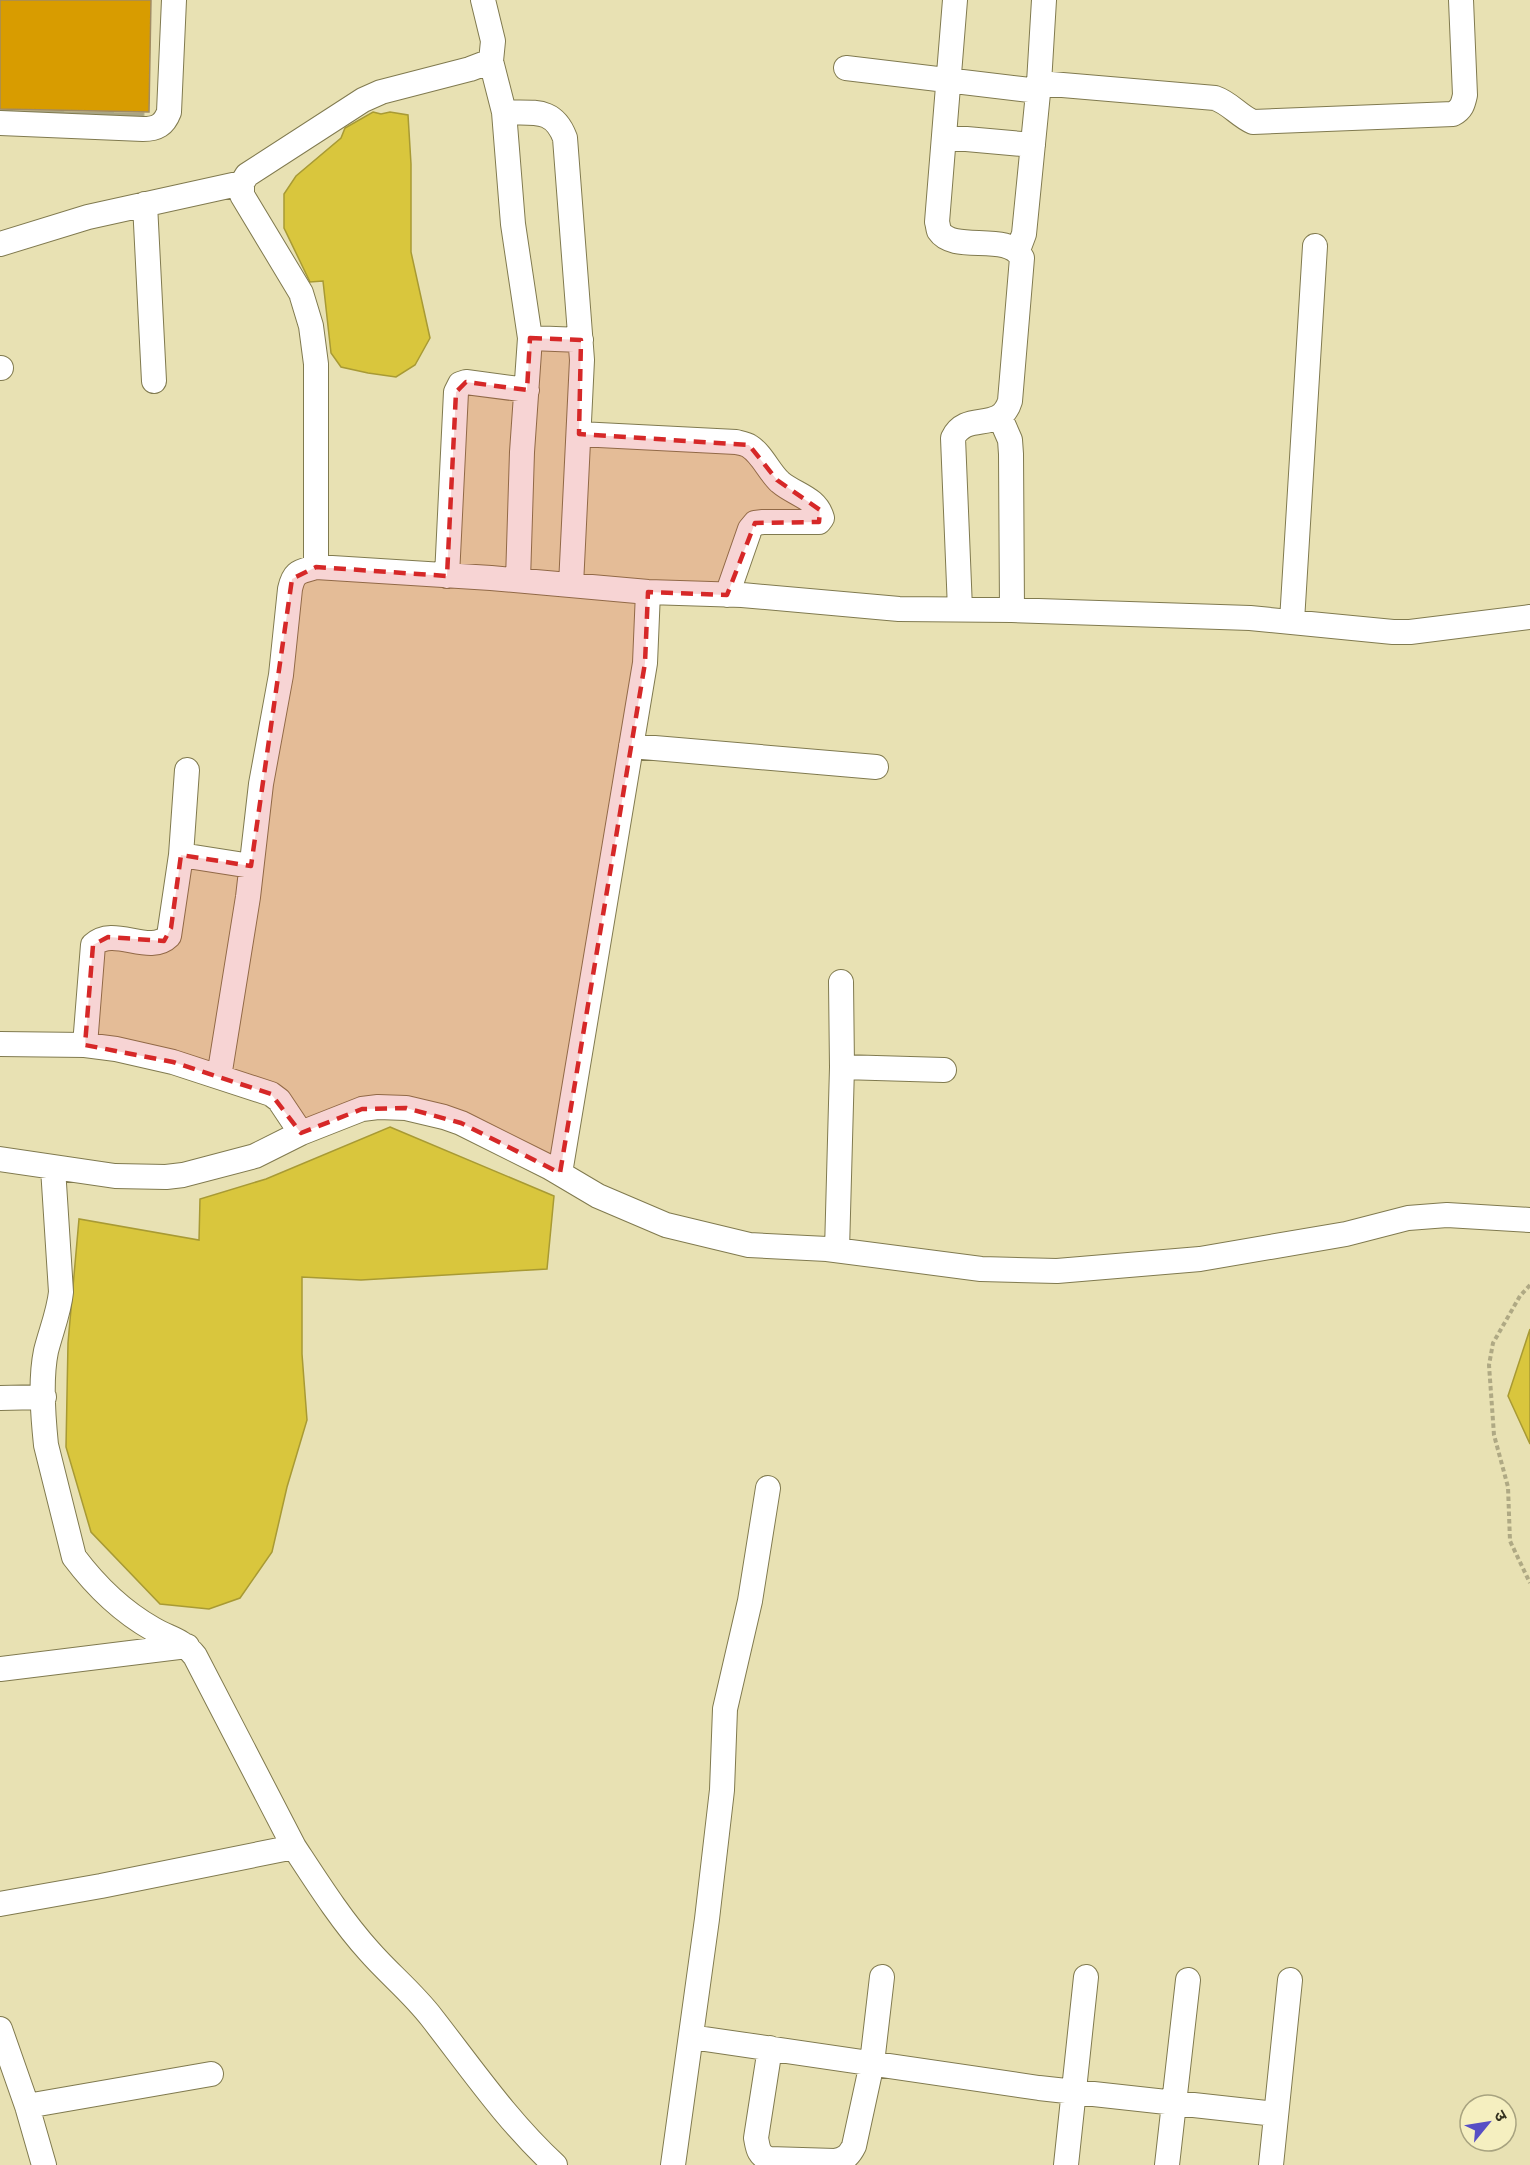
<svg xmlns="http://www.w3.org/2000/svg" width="1530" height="2165" font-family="'Nunito Sans','Noto Sans Devanagari',sans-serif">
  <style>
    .water { fill: #d9c63d; stroke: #a89a34; stroke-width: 1.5 }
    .building { fill: #d89c00; stroke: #a18b63; stroke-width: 1.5; filter: url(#shadow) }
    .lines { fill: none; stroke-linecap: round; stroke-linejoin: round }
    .minor-casing { stroke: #807a4f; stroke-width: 26 }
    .path { stroke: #afa984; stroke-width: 4; stroke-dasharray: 4.5 3; stroke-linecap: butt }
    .minor { stroke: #fff; stroke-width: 24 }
    .marked { fill: #d62828; fill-opacity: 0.2; stroke: #d62828; stroke-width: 4.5; stroke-dasharray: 12 8; stroke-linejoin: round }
  </style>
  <defs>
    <filter id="shadow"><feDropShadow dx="-5.5" dy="5.5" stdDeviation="0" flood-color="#0004"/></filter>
  </defs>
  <rect width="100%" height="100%" fill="#e8e1b3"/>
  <!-- water -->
  <path class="water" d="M373,112l8,2 9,-2 18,3 3,49v88l19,86 -15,27 -19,12 -28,-4 -27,-6 -10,-14 -8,-72 -13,1 -26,-54v-34l12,-18 45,-38 4,-10z
    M390,1127l164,69 -7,73 -186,11 -59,-3v77l5,66 -20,67 -15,65 -32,46 -31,11 -49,-5 -69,-72 -25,-85 2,-104 11,-124 120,21 1,-41 66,-20z
    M1530,1329v115l-22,-48z"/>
  <!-- building -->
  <path class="building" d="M0,0h151l-2,112 -149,-3z"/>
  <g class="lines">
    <defs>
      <path id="minor" d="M955,0l-18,222c1,3 1,6 2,9 15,23 69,0 83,27l-12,143c-10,33 -44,9 -57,37l7,171
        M491,61l13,51 9,112 17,114 -8,114 -4,128
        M846,68l192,23
        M1039,83l176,15c15,5 24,18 38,24l200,-8c9,-5 10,-10 12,-19l-4,-95
        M504,112c28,2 49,-6 61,26l17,222 -11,225
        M0,123l143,6c14,0 21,-4 26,-17l5,-112
        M944,137l89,8
        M145,204l9,177
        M0,244l88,-27 154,-34
        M1018,250l6,-16 15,-151 5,-83
        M530,338l51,2
        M0,368h1
        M1000,417l10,23 1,14 1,156
        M579,434l157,8c4,1 10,2 13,4 13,8 20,26 31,36 15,13 36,15 42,36l-3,4h-56l-8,1 -5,6 -23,66
        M316,567v-203l-5,-38 -10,-33 -59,-98v-12l5,-8 116,-75 18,-8 89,-23 21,-8 2,-20 -10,-41
        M447,576l9,-184 4,-8 6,-2 61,8
        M1292,621l23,-375
        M631,746l245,21
        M181,855l70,11
        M0,1044l85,1 31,4 57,13 98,32 8,6 22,33
        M85,1045l8,-100c21,-20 56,11 76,-9l12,-81 6,-85
        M842,1067l102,3
        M219,1077l29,-180 13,-113 20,-109 9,-86c4,-18 9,-17 26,-22l175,11 157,14 94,3 157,14 113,1 238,8 143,14h17l120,-15
        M0,1159l115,17 51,1 17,-2 72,-19 46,-23 61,-24 16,-2 28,1 38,9 17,6 88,44 49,29 68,29 83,20 78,4 154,20 76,2 143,-12 146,-25 62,-16 39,-3 83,5
        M53,1168l8,124c-2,20 -10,39 -15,59 -6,29 -3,65 0,94l28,112c21,28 49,55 79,72 17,10 29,10 42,27l99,191c23,35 47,73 75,104 20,23 44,42 63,67 39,50 76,104 123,147
        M560,1173l85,-510 3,-71
        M837,1250l5,-183 -1,-85
        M0,1398l44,-1
        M0,1669l187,-23
        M0,1904l101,-18 193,-39
        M0,2029l27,77 17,59
        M691,2037l348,51 237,26
        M770,2048l-14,90c2,10 2,17 13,21l66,2c10,-2 14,-5 19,-15l18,-83 10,-86
        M27,2106l184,-32
        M673,2165l34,-246 15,-129 3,-81 25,-108 18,-113
        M1066,2165l20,-188
        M1167,2165l21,-185
        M1271,2165l19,-185"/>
    </defs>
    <!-- minor casing -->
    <use href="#minor" class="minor-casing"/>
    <!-- path -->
    <path class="path" d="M1530,1285l-10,11 -27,47 -4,22 5,70 14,52 2,54 20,42"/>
    <!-- minor -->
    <use href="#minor" class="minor"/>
  </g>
  <!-- marked area -->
  <path class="marked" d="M530,338l51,2 -2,94 170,11 28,35 43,30 -1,12 -64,1 -28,72 -79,-3 -3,71 -85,510 -99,-50 -55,-15 -44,1 -61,24 -30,-39 -98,-32 -88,-17 8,-100 15,-8 56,4 7,-13 10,-73 70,11 41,-287 24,-12 131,9 9,-184 10,-10 61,8z"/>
  <!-- north arrow -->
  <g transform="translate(1488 2123) rotate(60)"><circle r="28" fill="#f5efc0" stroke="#a8a380" stroke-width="1.5"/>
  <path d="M0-4.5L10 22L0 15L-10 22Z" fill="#574ec5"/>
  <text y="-9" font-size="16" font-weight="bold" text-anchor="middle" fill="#353220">उ</text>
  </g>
</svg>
